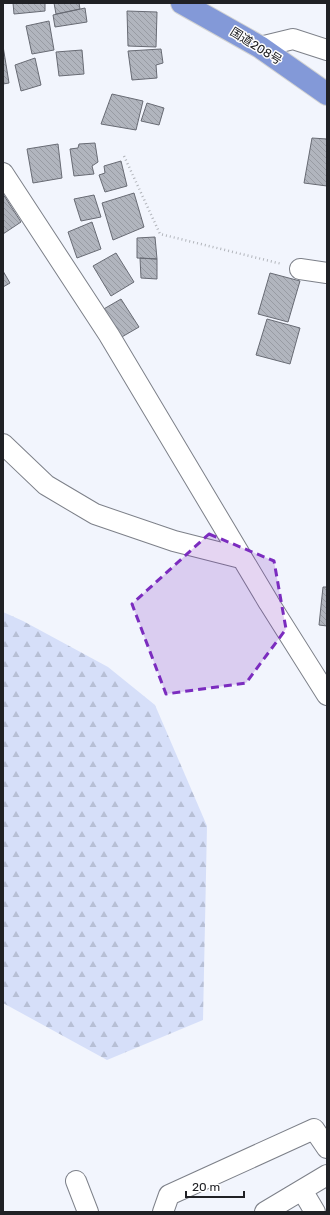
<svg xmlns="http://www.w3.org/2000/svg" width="330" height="1215" font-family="Rubik,'Noto Sans JP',sans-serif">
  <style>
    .forest { fill: url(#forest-firs) }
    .building { fill: url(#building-back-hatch); stroke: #686b74 }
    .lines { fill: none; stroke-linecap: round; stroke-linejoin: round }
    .minor-casing { stroke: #7d8089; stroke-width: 22 }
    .highway-casing { stroke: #d2d3d3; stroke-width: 24 }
    .path { stroke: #b2b5bb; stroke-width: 2.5; stroke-dasharray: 1 3; stroke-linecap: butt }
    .minor { stroke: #fff; stroke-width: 20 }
    .highway { stroke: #8399d8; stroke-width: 22 }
    .marked { fill: #7b2cbf; fill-opacity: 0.2; stroke: #7b2cbf; stroke-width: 3; stroke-dasharray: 8 5; stroke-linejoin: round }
    .labels { text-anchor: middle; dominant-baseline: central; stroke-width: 3; stroke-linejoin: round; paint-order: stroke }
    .street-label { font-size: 12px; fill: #202125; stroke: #fff }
  </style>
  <defs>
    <pattern id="forest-firs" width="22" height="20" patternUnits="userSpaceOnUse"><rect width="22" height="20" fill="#d6dff9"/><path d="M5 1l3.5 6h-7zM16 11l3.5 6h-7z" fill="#b7bfd5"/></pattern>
    <pattern id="building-back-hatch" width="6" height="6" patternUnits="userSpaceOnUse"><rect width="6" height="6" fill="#b1b5be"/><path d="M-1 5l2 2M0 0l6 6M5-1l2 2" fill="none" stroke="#989ba3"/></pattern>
  </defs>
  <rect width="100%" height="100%" fill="#f2f5fd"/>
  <!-- forest -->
  <path class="forest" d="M3,612l20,9 85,46 47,38 52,121 -4,194 -96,40 -104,-57z"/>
  <!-- building -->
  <path class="building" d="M13,3h32v8l-31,3z
    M54,3h25l1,6 -24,5z
    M85,8l2,14 -32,5 -2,-12z
    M127,11l30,1 -1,35 -28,-1z
    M49,21l5,29 -22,4 -6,-28z
    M3,46l6,37 -6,1z
    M161,49l2,14 -7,2 1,13 -25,2 -4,-29z
    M82,50l2,24 -25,2 -3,-24z
    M35,58l6,27 -20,6 -6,-26z
    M112,94l31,7 -7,29 -35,-6z
    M147,103l17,5 -5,17 -18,-4z
    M312,138l15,1v47l-23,-3z
    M95,143l3,19 -6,4 2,8 -20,2 -4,-27 8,-1 1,-4z
    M58,144l4,34 -29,5 -6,-34z
    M121,161l6,25 -22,6 -6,-17 6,-2 -1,-7z
    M134,193l10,34 -31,13 -11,-37z
    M3,194l18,28 -18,12z
    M94,195l7,22 -20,4 -7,-22z
    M92,222l9,27 -24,9 -9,-26z
    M155,237l2,22 -20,-1v-20z
    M116,253l18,29 -23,14 -18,-30z
    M140,258l17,1v20l-16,-1z
    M3,271l7,12 -7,4z
    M270,273l30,8 -12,41 -30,-8z
    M121,299l18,28 -19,11 -18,-28z
    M267,319l33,9 -10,36 -34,-9z
    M323,587h4v39l-8,-1z"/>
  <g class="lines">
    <defs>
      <path id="minor" d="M260,47l33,-8 34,11
        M3,173l106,162 160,268 58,92
        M300,269l27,4
        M3,444l43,41 49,29 79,27 67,17
        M76,1181l12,31
        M302,1190l13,22
        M163,1212l6,-17 145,-66 13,19
        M265,1212l62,-37"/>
      <path id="highway" d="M182,3l78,44 67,47"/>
    </defs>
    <!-- minor casing -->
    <use href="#minor" class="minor-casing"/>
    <!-- highway casing -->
    <use href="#highway" class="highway-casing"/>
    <!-- path -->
    <path class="path" d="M124,156l36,78 122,30"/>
    <!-- minor -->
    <use href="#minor" class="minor"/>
    <!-- highway -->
    <use href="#highway" class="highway"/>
  </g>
  <!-- marked area -->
  <path class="marked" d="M209,534l65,27 12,68 -40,54 -80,11 -34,-90z"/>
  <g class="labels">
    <!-- street labels -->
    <g class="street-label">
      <text transform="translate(256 46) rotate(32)">国道208号</text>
    </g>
  </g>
  <!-- border -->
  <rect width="330" height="1215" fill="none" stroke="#202125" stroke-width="8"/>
  <!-- scale -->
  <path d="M186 1191v6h58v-6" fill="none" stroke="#202125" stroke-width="2"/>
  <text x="192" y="1191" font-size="12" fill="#202125" stroke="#ffffff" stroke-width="3" paint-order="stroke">20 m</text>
</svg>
